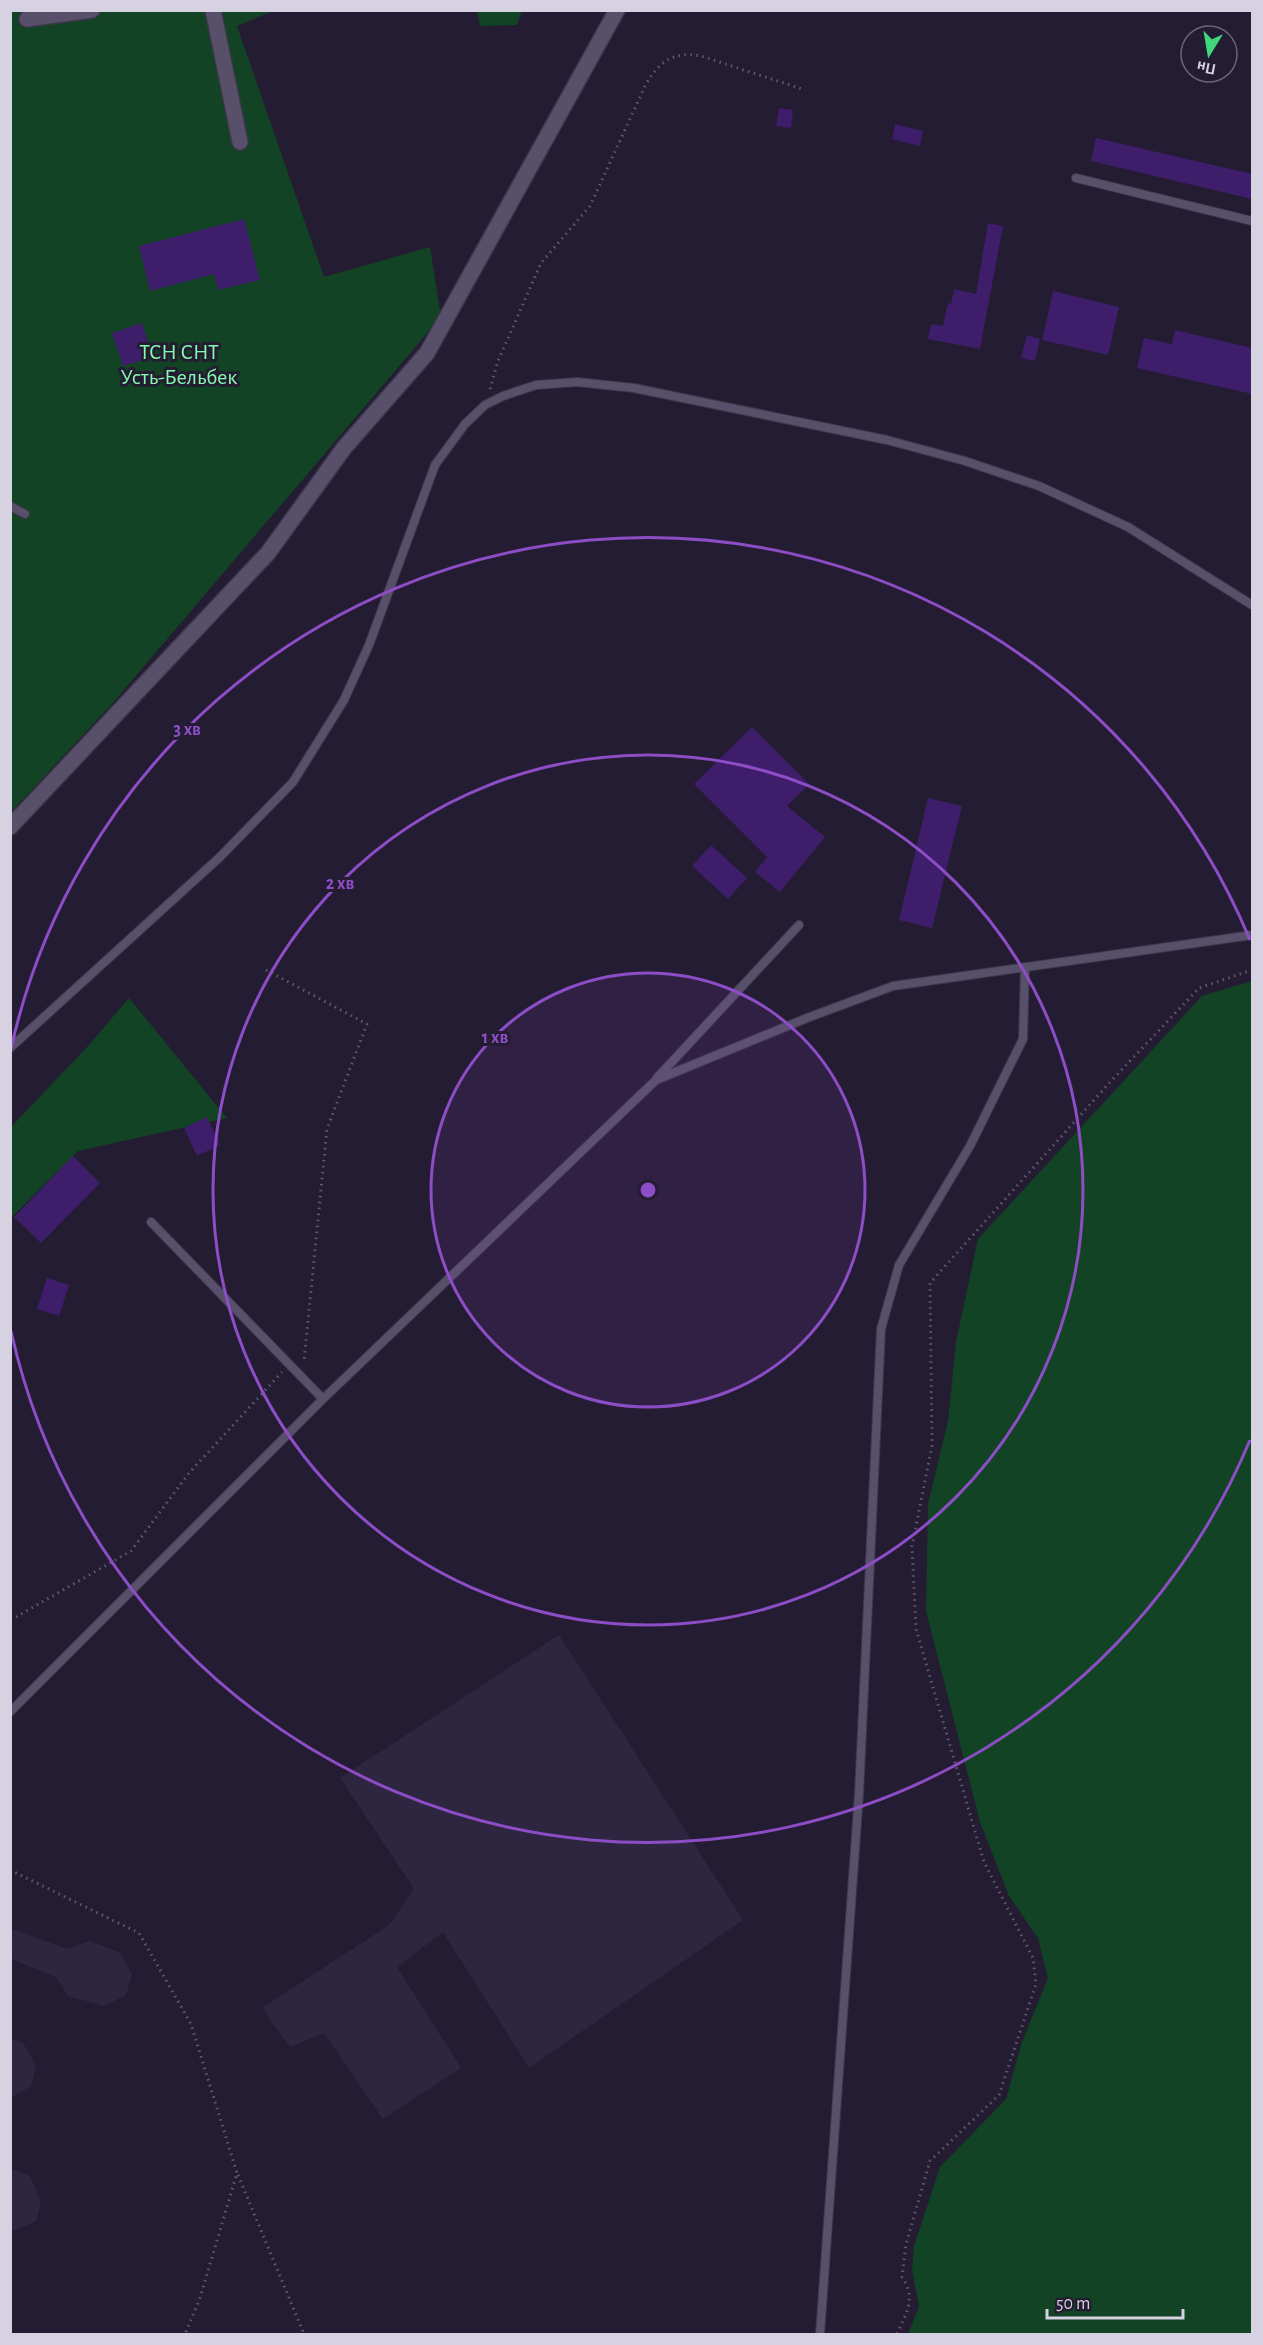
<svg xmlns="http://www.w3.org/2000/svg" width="1263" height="2345" font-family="'Alegreya Sans',sans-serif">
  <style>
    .built { fill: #2e2541 }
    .green { fill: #114324 }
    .building { fill: #3e1d6a }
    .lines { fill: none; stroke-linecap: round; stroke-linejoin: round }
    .lane-casing { stroke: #3d374a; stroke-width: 10 }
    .street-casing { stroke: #3d374a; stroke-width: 18 }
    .path { stroke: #605a6e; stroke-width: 3; stroke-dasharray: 1.5 4.5; stroke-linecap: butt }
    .lane { stroke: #58506a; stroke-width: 8 }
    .street { stroke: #58506a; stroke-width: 15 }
    .ring { fill: none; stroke: #8d4dc6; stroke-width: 3 }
    .labels { text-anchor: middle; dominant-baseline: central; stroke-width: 6; stroke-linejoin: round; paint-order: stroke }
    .park-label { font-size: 22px; fill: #83fbaa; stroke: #241c33 }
    .centre { fill: #8d4dc6; stroke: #241c33; stroke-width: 3 }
    .ring-label { font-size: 18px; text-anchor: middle; font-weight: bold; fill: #8d4dc6; stroke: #241c33; stroke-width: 6; stroke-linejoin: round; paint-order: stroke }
  </style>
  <rect width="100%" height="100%" fill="#241c33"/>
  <!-- built -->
  <path class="built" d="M559,1635l184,285 -214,148 -86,-136 -46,35 64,101 -78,51 -59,-86 -34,14 -28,-39 127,-83 25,-36 -74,-111z
    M10,1928l57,21 22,-8 30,11 13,22 -6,21 -22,11 -36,-10 -12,-19 -45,-18z
    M11,2039l12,4 13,22 -5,21 -20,12z
    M11,2169l19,7 11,26 -5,19 -25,11z"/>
  <!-- green -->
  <path class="green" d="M11,11h262l-36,15 87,251 106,-30 11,70 -330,388 -100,107z
    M477,11v-1l45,1 -5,14 -37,1z
    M1252,981v1353h-344l11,-27 -7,-37 2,-24 26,-79 66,-68 16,-57 26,-64 -10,-40 -29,-42 -29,-74 -54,-211 2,-107 20,-83 8,-79 22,-103 224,-243z
    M129,998l98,120 -149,33 -67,67v-91l78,-82z"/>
  <!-- building -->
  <path class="building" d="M779,108l14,2 -2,18 -15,-2z
    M895,124l28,7 -3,15 -28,-7z
    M1096,138l156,36v25l-161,-38z
    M244,219l16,61 -42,10 -4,-16 -64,17 -11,-45z
    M988,223l15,3 -23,123 -52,-10 3,-15 12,2 5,-23 3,1 3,-15 22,5z
    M1053,291l66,16 -11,48 -66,-15z
    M142,323l11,34 -30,9 -11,-33z
    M1175,330l77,18v46l-115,-26 7,-30 28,6z
    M1027,335l13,4 -5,22 -14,-3z
    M752,727l57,57 -22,22 38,31 -45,55 -25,-20 12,-15 -73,-73z
    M928,798l34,8 -30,122 -33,-8z
    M711,845l36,33 -19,21 -36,-33z
    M207,1117l13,28 -23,11 -13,-28z
    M73,1156l27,27 -59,60 -27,-26z
    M47,1278l22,7 -10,31 -22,-7z"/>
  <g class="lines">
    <defs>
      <path id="lane" d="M1076,178l176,43
        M10,506l15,8
        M10,1048l210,-191 73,-75 51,-82 25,-55 66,-180 30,-41 20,-19 18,-9 33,-11 41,-3 57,6 253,52 78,21 74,25 89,41 124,78
        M657,1078l142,-153
        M151,1222l172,177
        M10,1712l313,-313 333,-319 151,-62 86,-32 359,-51
        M820,2334l39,-540 22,-465 18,-64 71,-119 53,-107 2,-72"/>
      <path id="street" d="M213,10l27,132
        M27,19l65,-9
        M10,827l258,-274 76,-105 83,-95 190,-343"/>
    </defs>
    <!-- lane casing -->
    <use href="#lane" class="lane-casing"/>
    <!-- street casing -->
    <use href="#street" class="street-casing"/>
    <!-- path -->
    <path class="path" d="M490,389l8,-28 43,-98 49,-57 56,-122c14,-23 27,-33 55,-28l104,34
      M266,970l101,54 -40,105 -23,232
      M10,1617h6l115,-66 58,-78 93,-101
      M10,1870l129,63 52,91 46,149 -38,128 -14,33
      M238,2175l66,159
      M897,2334c9,-21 20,-35 5,-57l4,-33 24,-83 69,-66 37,-111 -3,-26 -49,-96 -68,-233 -4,-83 20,-100 -2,-163 181,-202 88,-93 53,-18"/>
    <!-- lane -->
    <use href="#lane" class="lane"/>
    <!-- street -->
    <use href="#street" class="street"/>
  </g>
  <!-- distance rings -->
  <circle cx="648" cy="1190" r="217" fill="#8d4dc6" fill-opacity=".12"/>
  <g class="ring">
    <circle cx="648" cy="1190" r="217"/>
    <circle cx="648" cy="1190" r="435"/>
    <path d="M1250 1440A652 652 0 0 1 11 1331M11 1049A652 652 0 0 1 1250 940"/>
  </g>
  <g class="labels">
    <!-- park labels -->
    <g class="park-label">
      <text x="179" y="352">ТСН СНТ<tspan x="179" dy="25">Усть-Бельбек</tspan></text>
    </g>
  </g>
  <circle cx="648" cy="1190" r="9" class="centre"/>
  <g class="ring-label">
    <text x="187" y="735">3 хв</text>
    <text x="340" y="889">2 хв</text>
    <text x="495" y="1043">1 хв</text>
  </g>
  <!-- border -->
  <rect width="1263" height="2345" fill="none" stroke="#d6d2e1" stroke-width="24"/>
  <!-- north arrow -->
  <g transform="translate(1209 54) rotate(191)"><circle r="28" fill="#241c33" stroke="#6b6579" stroke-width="1.5"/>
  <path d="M0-4.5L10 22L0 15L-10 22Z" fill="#40d77c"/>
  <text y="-9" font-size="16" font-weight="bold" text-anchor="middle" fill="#d6d2e1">Пн</text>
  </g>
  <!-- scale -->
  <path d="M1047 2309v9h136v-9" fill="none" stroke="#d6d2e1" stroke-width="3"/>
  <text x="1056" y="2309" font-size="18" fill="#d6d2e1" stroke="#241c33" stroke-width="4.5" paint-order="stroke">50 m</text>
</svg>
